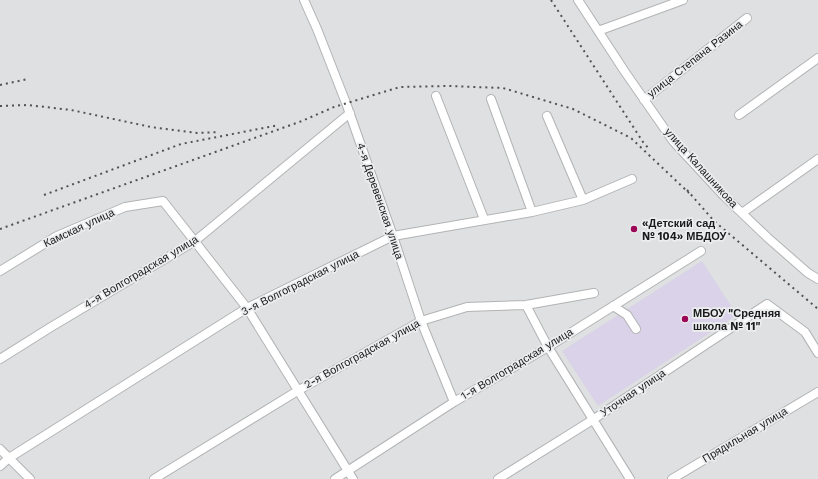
<svg xmlns="http://www.w3.org/2000/svg" width="818" height="479" font-family="'Work Sans',sans-serif">
  <style>
    .education { fill: #d9d2e8 }
    .lines { fill: none; stroke-linecap: round; stroke-linejoin: round }
    .street-casing { stroke: #b2b3b4; stroke-width: 10 }
    .street { stroke: #fff; stroke-width: 8 }
    .rail { stroke: #515252; stroke-width: 2; stroke-dasharray: 2 4; stroke-linecap: butt }
    .poi-dot { fill: #9b0756; stroke: #ecedef; stroke-width: 1.5 }
    .labels { text-anchor: middle; dominant-baseline: central; stroke-width: 3.5; stroke-linejoin: round; paint-order: stroke }
    .street-label { font-size: 11px; fill: #1a1b1b; stroke: #ecedef }
    .poi-label { font-size: 11px; font-weight: bold; fill: #1a1b1b; stroke: #ecedef; text-anchor: start }
  </style>
  <rect width="100%" height="100%" fill="#dfe0e1"/>
  <!-- education -->
  <path class="education" d="M702,261l35,54 -139,91 -36,-55z"/>
  <g class="lines">
    <defs>
      <path id="street" d="M304,0l13,29 29,74 47,133 28,85 33,81
        M578,0l47,72 48,69 51,55 44,42 40,35 10,6
        M598,31l85,-31
        M436,96l48,123
        M491,99l41,113
        M644,100l103,-82
        M739,115l79,-57
        M547,116l36,84
        M742,213l76,-54
        M0,271l57,-35 68,-29 38,-6 84,107 106,171
        M526,305l22,42 82,132
        M613,306l14,9 9,14
        M0,359l51,-32 144,-86 155,-128
        M0,449l30,30
        M0,466l9,-8 238,-150 146,-72 139,-24 51,-12 49,-21
        M154,479l145,-89 122,-69 46,-14 59,-2 68,-12
        M335,479l119,-77 94,-55 153,-96
        M498,479l96,-60 173,-115 38,28 13,21
        M672,479l146,-87"/>
    </defs>
    <!-- street casing -->
    <use href="#street" class="street-casing"/>
    <!-- street -->
    <use href="#street" class="street"/>
    <!-- rail -->
    <path class="rail" d="M551,0l92,142 7,8
      M0,85l28,-6
      M0,106l28,-1 43,5 80,17 46,6 22,-1
      M687,190l27,31 104,88
      M44,195l137,-51 98,-19
      M0,229l302,-108 32,-14 66,-20 48,-1 55,2 70,21 58,29 58,55"/>
  </g>
  <!-- markers -->
  <g class="poi-dot">
    <circle cx="634" cy="229" r="4"/>
    <circle cx="685" cy="319" r="4"/>
  </g>
  <g class="labels">
    <!-- street labels -->
    <g class="street-label">
      <text transform="translate(695 59) rotate(-38)">улица Степана Разина</text>
      <text transform="translate(701 168) rotate(48)">улица Калашникова</text>
      <text transform="translate(380 201) rotate(71)">4-я Деревенская улица</text>
      <text transform="translate(79 228) rotate(-25)">Камская улица</text>
      <text transform="translate(141 272) rotate(-31)">4-я Волгоградская улица</text>
      <text transform="translate(300 283) rotate(-27)">3-я Волгоградская улица</text>
      <text transform="translate(362 354) rotate(-29)">2-я Волгоградская улица</text>
      <text transform="translate(517 364) rotate(-31)">1-я Волгоградская улица</text>
      <text transform="translate(633 393) rotate(-34)">Уточная улица</text>
      <text transform="translate(745 435) rotate(-31)">Прядильная улица</text>
    </g>
    <!-- poi labels -->
    <g class="poi-label">
      <text x="642" y="223">«Детский сад<tspan x="642" dy="13">№ 104» МБДОУ</tspan></text>
      <text x="693" y="313">МБОУ "Средняя<tspan x="693" dy="13">школа № 11"</tspan></text>
    </g>
  </g>
</svg>
